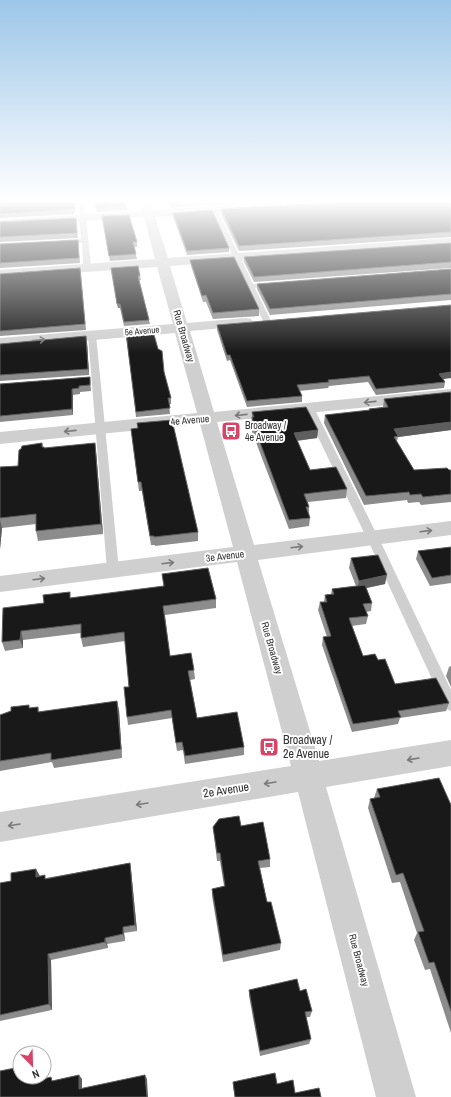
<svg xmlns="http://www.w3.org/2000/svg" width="451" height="1097" font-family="'Archivo Narrow',sans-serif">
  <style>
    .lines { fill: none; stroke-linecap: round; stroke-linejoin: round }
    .service { fill: #cfcfcf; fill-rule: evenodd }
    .minor { fill: #cfcfcf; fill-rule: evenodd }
    .wall { fill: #8c8c8c }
    .shaded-wall { fill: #5e5e5e }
    .building { fill: #191919; stroke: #5e5e5e }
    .oneway { stroke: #797979 }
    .labels { text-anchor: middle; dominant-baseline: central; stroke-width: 4; stroke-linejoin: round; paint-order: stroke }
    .far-street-label { font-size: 9px; fill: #323232; stroke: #fff }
    .street-label { font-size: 10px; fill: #323232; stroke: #fff }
    .poi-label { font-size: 10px; fill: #323232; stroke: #fff; text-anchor: start }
    .near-poi-label { font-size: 12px; fill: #323232; stroke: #fff; text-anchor: start }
    .near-street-label { font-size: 12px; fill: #323232; stroke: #fff }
  </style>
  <rect width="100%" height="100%" fill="#fff"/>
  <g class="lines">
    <!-- service -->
    <path class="service" d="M78,200h6l7,67 -4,2 -4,-2 -1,-24 -19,1 -3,-2 3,-2 18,-1z
      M214,207l3,2 36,75 20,-1 4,2 -4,2 -18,1 16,33 -1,2h-3l-4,-2 -52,-112z
      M89,333h3l4,2 23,235 -2,3 -4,1 -4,-1 -2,-3 -19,-235z
      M309,405l5,3 70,141 67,141v21l-5,-2 -2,-4 -72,-156 -68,-141z"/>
    <!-- minor -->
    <path class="minor" d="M140,200h10l3,10 167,-10h51l-5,3 -211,14 13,41 283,-20v8l-281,20 17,57 59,-5 5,1 2,3 -2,3 -5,1 -56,5 24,81 237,-23v10l-234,23 37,123 197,-24v14l-193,25 61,201 132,-21v26l-125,21 90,310h-40l-78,-305 -298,50v-30l291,-46 -54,-204 -237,30v-16l233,-29 -33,-123 -200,20v-12l197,-19 -22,-80 -175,15v-10l173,-14 -16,-57 -157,11v-8l155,-11 -11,-42 -144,9v-6l142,-9z"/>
  </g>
  <!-- wall -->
  <path class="wall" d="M0,200l77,5h-2v9l-75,4z
    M85,200h40l2,10 -30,2 -3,-10 -8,1z
    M167,200h134l-131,8z
    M451,200v37l-212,14 -18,-37v-5z
    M173,213l56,35v4l-42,3 -14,-38z
    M76,218l2,20 -78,4v-20z
    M103,221l34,21v5h-3l3,12 -27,2z
    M78,240l2,23 -80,5v-24z
    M451,243v25l-197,14 -10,-20v-5z
    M190,260l69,49v7l-46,3 -7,-17h-3l-12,-36z
    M111,268l29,8 1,4h-2l11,44 -26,2 -4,-18h-2z
    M451,269v31l-181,15 -13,-26v-5z
    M0,274h81l5,56 -86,6z
    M217,325l226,54 2,3 -1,6 -68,7 -8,-13 -39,4 -1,2 -29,3 3,5v6l-55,5 -17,-47 -3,1 -10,-31z
    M126,333l38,39 7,26v6h-2l1,10 -34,3z
    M87,342l2,33 -89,6v-37z
    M90,377l1,14 -11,1v2l-7,1v20l-73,7v-38z
    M451,392v38l-53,7 -1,4 17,29h37v32l-30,3 -2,-3 -11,1 -1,-3 -43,5 -40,-82 1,-8 43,-4 1,-2 14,-2 1,-8z
    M252,412l66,18 -1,8 -20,3 13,29 37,19 -1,9 -38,4 1,5v6l1,5 -1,8 -20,3 -38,-100z
    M131,429l67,103v9l-43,5v-1h-4l-9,-54h-3z
    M42,443l1,4 2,1 51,4 7,82 -65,7 -2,-10v-7l-34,4 -2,21v-82l18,-1 3,-17z
    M451,547v36l-21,3 -14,-27 2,-8z
    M351,558l34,26 -19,4 6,15 -1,8 -5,1 2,4 -2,8 -15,2 12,30 15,4 17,24 54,19 -3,8 -46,7 -2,6 -46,8 -30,-87 1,-8h4l-9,-27 2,-8h4l1,-7 6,-1 1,-5 24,-3 -7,-18z
    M162,574l54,25v9l-51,7 5,41 24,14 1,9 -5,1 7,38 47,29v8l-59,9 -2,-14 -6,1 -5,-33 -44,7 -1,-8 2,-30 -4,-46 -42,6 -2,-9v-5l-58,7v8l-18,3 -3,-9 69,-44 93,-12z
    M451,666v21l-5,-11 3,-9z
    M38,707l1,5 80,-2 3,48 -68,10 -2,-6 -52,9v-56z
    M377,789l74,16v228l-21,-64 -5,1 -11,-30 3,-7 -17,-51 -8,1 -24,-75 2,-9 4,-1z
    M241,826l29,33v8l-10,1 7,34 14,41 -1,7 -57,12 -11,-66v-7l12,-3 -4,-25h-3l-3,-26 -1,-8z
    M130,863l1,7 6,61 -13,2 1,8 -18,3 1,4 -57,12 1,50 -52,11v-138l40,-7 6,2z
    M249,990l51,1 12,20 -2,6h-4l5,22 -2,5 -49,12 -11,-60z
    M233,1082l44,2 18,9 26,4h-86l-2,-11z"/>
  <!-- shaded-wall -->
  <path class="shaded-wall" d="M74,200h4l-1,5h-2v9z
    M85,200h9v2l-8,1z
    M117,304h3v4h-2z
    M86,336l1,6 2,33 -1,-6z
    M451,372v6l-14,2 2,-6z
    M72,389l1,6v20l-1,-6z
    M451,422v8l-53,7 -4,-8z
    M318,430l-1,8 -24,3 1,-8z
    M95,443l1,9 7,82 -2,-10z
    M0,520l2,8 -2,21z
    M387,575l-2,9 -28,6 2,-9z
    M21,631l2,9v8l-3,-8z
    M117,701l2,9 3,48 -1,-9z
    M130,863l1,7 6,61 -2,-6z
    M36,869l4,7 -4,1z
    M123,927l1,6 1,8 -2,-7z
    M105,938l2,6 1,4 -3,-6z
    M48,954l3,6 1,50 -3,-6z
    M79,1075l3,4v14l-3,-4z
    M145,1075l2,4 1,18h-1z
    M35,1077h4v8l-4,-4z"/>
  <!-- building -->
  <path class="building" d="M0,200h76h-2l1,9 -75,5z
    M94,200h31l1,6 -30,2z
    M168,200h56l-55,3z
    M367,200h84v32l-212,14 -18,-37z
    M212,210l17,38 -42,3 -14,-38z
    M129,215l8,27h-4l3,12 -27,2 -7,-40z
    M76,218l1,15 -77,4v-15z
    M78,240l1,18 -79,5v-19z
    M451,243v19l-197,15 -10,-20z
    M234,257l25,52 -46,4 -7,-18 -4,1 -12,-36z
    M138,266l2,10h-2l11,44 -25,2 -4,-18h-3l-6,-36z
    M80,268l5,56 -85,7v-57z
    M451,269v25l-181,15 -13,-25z
    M451,305v67l-12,2 6,8 -69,7 -7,-13 -41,4 1,2 -32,3 5,11 -55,5 -17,-46h-3l-10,-30z
    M153,331l5,18 4,2 2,21 7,26h-3l2,10 -34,4 -10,-79z
    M86,336l2,33 -88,6v-31z
    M90,377v8l-11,1v2l-7,1v20l-72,7v-32z
    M451,392v30l-57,7 4,7 -4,1 20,33 33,-2 2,2h2v24l-28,3 -2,-3 -11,1 -1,-3 -43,4 -41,-81 45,-5 -1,-1 19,-2 -4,-8z
    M306,407l12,23 -24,3 16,37 26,-3 11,22 -43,5 5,13h-3l4,11 -21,2 -37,-99h1l-1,-4h2l-2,-5z
    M172,420l26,112 -44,5v-1h-4l-9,-54h-3l-7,-53 7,-1 -1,-5z
    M42,443v4h2v1l51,-5 6,81 -65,7v-17l-36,4v-51l18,-1 1,-16 2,-1 1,-3z
    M451,547v28l-19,3 -14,-27z
    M378,555l9,20 -28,6 -8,-23z
    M208,568l8,31 -53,7 7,50 21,-3 3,17 -6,1 9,47 40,-6 7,35 -59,9 -3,-14 -6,1 -5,-33 -44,7 -3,-30h5l-5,-55 -43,6v-14l-60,7 -1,9 -18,2 1,-34 41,-5 -1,-8 27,-3v6l94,-12 -2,-12z
    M365,585l7,18 -9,1 5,12 -19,2 14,38 12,-2 3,6 7,-1 10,25 41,-6 13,25 -51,8 3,6 -48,7 -30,-87 8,-1 -11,-34h7l-2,-7 9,-1 -2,-5z
    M117,701l4,48 -70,11v-7l-51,8v-46l11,-4v-4l18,-2v3l9,-1v5z
    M439,778l12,27v206l-17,-49 -5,1 -11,-31 6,-1 -21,-58 -7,2 -26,-76 10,-2 -3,-8z
    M239,816l2,10 22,-4 7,37 -12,2 9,41h4l10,41 -58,12 -11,-66 13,-3 -5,-33h-3l-4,-26 6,-8z
    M130,863l5,62 -12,2v7l-18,4v4l-57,12 1,50 -49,11v-132l11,-2v-8l25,-4v8l9,-2v4z
    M297,979l3,12 6,-2 6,22 -7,1 6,27 -51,12 -11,-61z
    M20,1067v10h15v4l16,-4 1,4 27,-6v14l66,-14 2,22h-147v-26z
    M275,1073l2,11 16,-4 2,13 24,-5 2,9h-86l-2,-15z"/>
  <!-- one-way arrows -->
  <defs><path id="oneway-shaft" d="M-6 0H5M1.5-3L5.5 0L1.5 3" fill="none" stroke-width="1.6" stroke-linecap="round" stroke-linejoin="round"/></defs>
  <g class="oneway">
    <use href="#oneway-shaft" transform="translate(39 340) rotate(-5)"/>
    <use href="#oneway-shaft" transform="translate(370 402) rotate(174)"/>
    <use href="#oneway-shaft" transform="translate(241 415) rotate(174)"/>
    <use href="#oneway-shaft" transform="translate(70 431) rotate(174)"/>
    <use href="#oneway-shaft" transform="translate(426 531) rotate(-7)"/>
    <use href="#oneway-shaft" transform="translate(297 547) rotate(-7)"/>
    <use href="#oneway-shaft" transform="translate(168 563) rotate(-7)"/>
    <use href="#oneway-shaft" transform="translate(39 579) rotate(-7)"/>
    <use href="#oneway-shaft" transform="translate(413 759) rotate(170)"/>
    <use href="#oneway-shaft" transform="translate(270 783) rotate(171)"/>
    <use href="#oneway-shaft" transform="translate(142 804) rotate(171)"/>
    <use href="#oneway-shaft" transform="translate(14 825) rotate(171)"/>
  </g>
  <!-- sky -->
  <linearGradient id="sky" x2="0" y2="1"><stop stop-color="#9cc6e8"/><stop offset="0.57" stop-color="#fff"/><stop offset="1" stop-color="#fff" stop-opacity="0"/></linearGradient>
  <rect width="451" height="353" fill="url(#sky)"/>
  <!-- icons -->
  <defs>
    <symbol id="bus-square" viewBox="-11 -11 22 22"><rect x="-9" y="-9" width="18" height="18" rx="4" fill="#d84468" stroke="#fff"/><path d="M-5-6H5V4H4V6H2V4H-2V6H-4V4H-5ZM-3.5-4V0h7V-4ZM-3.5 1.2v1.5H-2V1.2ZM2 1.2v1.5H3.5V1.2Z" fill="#fff"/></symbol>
  </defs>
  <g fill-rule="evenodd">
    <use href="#bus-square" x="220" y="420" width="22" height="22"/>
    <use href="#bus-square" x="258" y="736" width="22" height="22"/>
  </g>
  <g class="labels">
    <!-- far-street labels -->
    <g class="far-street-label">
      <text transform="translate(142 331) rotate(-5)">5e Avenue</text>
    </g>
    <!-- street labels -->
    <g class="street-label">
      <text transform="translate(184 336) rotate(74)">Rue Broadway</text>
      <text transform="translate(190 420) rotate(-5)">4e Avenue</text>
      <text transform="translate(225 556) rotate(-7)">3e Avenue</text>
      <text transform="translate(272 648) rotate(74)">Rue Broadway</text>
      <text transform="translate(359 960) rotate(75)">Rue Broadway</text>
    </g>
    <!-- poi labels -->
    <g class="poi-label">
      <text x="245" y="425">Broadway /<tspan x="245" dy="12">4e Avenue</tspan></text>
    </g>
    <!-- near-poi labels -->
    <g class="near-poi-label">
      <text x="283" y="740">Broadway /<tspan x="283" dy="14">2e Avenue</tspan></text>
    </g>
    <!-- near-street labels -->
    <g class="near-street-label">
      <text transform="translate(226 790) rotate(-9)">2e Avenue</text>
    </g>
  </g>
  <!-- north arrow -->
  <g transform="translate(32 1065) rotate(157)"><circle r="19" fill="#ffffff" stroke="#adadad"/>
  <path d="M0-3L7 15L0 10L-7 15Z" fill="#d84468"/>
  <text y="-6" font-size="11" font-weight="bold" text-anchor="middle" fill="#323232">N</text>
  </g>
</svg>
